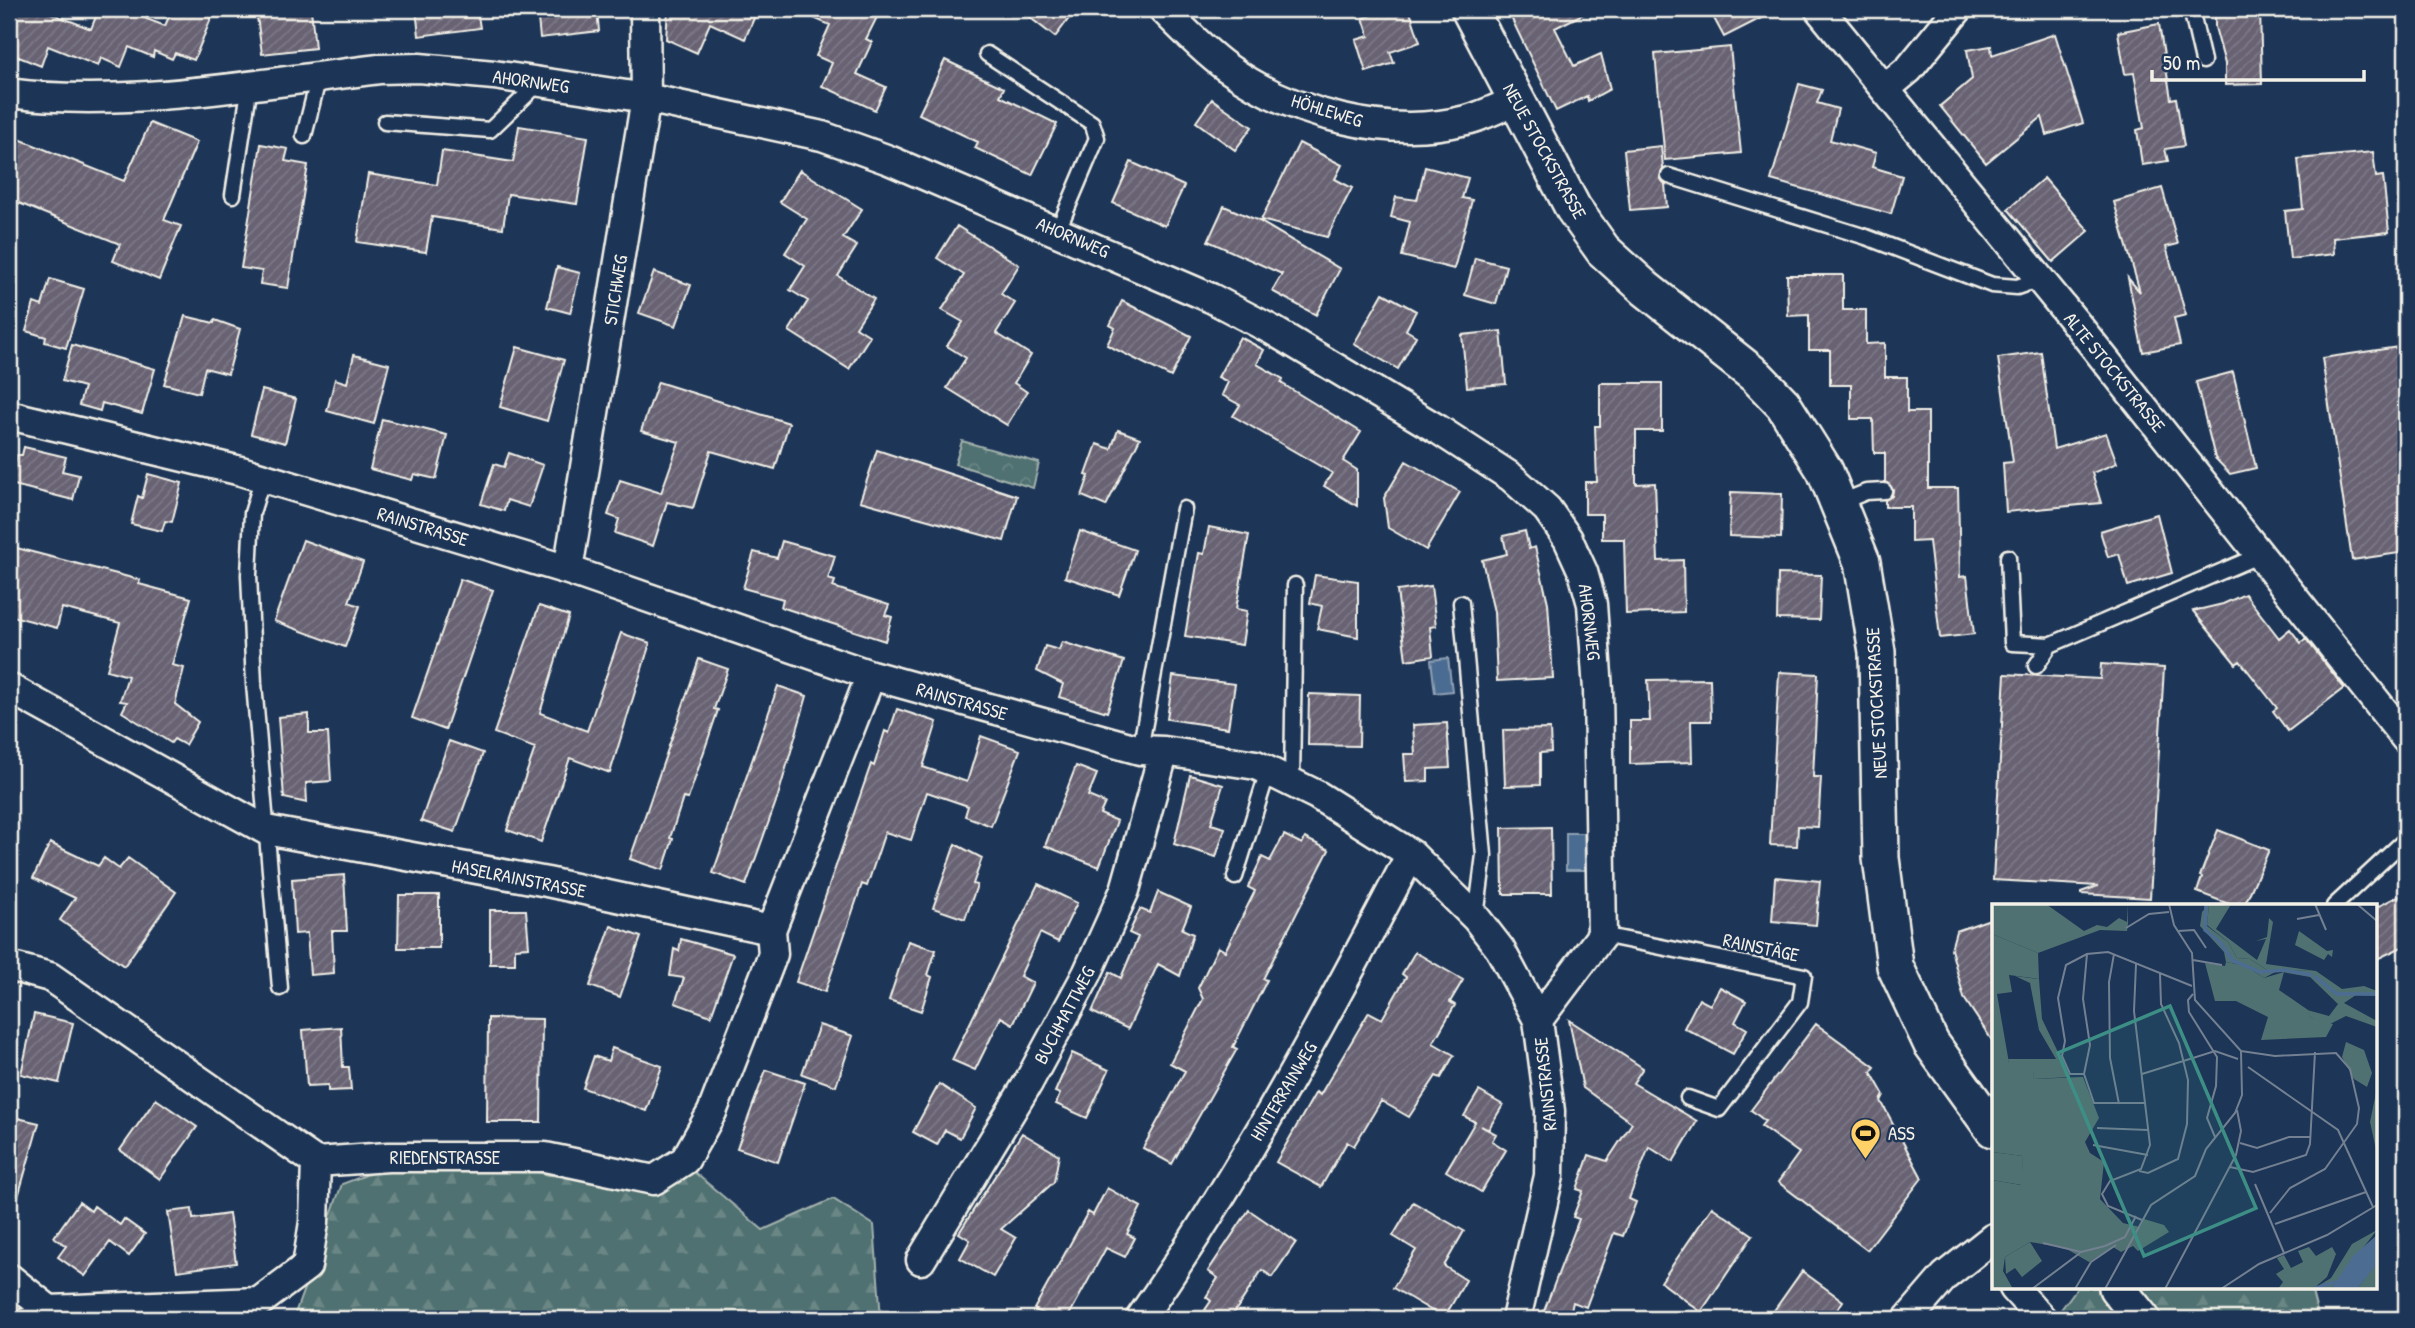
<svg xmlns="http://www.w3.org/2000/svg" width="2415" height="1328" font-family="'Patrick Hand',sans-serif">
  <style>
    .forest { fill: url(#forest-firs); stroke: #a2b1ac; stroke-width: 2 }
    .park { fill: url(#park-crowns); stroke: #a2b1ac; stroke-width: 2 }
    .water { fill: #4c6c92; stroke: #8fa1b4; stroke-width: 2 }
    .building { fill: url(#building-hatch); stroke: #f4f1e8; stroke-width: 2 }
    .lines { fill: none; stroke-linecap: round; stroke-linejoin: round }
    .service-casing { stroke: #f4f1e8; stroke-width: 19 }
    .minor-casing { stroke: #f4f1e8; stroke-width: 33 }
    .tertiary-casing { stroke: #f4f1e8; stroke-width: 40 }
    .service { stroke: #1d3557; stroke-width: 14 }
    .minor { stroke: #1d3557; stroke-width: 28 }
    .tertiary { stroke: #1d3557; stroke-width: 35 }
    .labels { text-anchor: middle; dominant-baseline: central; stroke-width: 5; stroke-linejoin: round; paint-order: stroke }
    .street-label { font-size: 19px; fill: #f4f1e8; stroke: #1d3557 }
    .poi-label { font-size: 19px; fill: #f4f1e8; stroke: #1d3557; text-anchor: start }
    .inset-river { fill: none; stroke: #4c6c92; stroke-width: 3.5 }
    .inset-road { fill: none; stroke: #738091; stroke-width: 2 }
    .view { fill: #3d8f86; fill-opacity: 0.15; stroke: #3d8f86; stroke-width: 3.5 }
    .inset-edge { fill: none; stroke: #f4f1e8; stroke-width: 3.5 }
  </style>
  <defs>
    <pattern id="forest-firs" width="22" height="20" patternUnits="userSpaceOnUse" patternTransform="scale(1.75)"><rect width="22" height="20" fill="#507171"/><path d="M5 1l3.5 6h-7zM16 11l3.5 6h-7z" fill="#6a8685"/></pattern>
    <pattern id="park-crowns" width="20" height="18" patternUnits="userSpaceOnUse" patternTransform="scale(1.75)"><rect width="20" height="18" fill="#507171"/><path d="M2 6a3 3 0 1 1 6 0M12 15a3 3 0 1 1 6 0" fill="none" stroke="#6a8685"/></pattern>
    <pattern id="building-hatch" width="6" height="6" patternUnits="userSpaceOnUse" patternTransform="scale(1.75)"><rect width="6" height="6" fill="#676273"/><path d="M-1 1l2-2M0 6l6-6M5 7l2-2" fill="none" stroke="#7d7987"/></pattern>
  </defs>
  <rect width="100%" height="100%" fill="#1d3557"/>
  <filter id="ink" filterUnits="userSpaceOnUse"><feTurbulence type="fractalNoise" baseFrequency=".0143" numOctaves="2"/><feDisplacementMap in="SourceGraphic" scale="14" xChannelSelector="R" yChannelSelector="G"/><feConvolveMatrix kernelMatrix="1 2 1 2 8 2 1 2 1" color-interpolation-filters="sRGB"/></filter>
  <g filter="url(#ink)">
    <!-- forest -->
    <path class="forest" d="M479,1157l70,18 65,4 73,-13 76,64 70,-31 41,26 7,94h-588l49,-135 48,-18z
      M2077,1288h234l8,31h-265z"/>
    <!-- park -->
    <path class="park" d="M962,441l77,22 -6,25 -78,-24z"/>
    <!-- water -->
    <path class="water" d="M1448,658l4,33 -17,2 -4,-33z
      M1566,833h18l1,37h-19z"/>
    <!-- building -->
    <path class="building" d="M19,9h21l51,20 8,-20h22l44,17 7,-17h43l-21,51 -19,-7 -3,6 -18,-8 -1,6 -24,-10 -8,20 -20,-9 -3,8 -50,-20 -7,20 -32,-13v-35l6,2z
      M256,9h55l4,39 -53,6z
      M416,9h61l3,19 -61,8z
      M537,9h60l2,22 -59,7z
      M668,9h90l-13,30 -35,-16 -13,30 -31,-14z
      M793,9h88l-15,30 6,3 -15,32 29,13 -11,23 -53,-24 10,-23 -16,-7 14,-31z
      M1019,9h57l-21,28z
      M1390,9h19l11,33 -30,10 4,11 -28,9 -10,-32 13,-4 -6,-18z
      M1507,9h86l-38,19 19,38 27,-12 9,35 -22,12 -1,-5 -31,15z
      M1709,9h70l-55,28z
      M2215,9h45l2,75 -37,1v-21l-10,-37z
      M2159,24l12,75 5,-1 8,48 -19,3 3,12 -26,4 -5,-35 7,-2 -10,-55 -9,1 -7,-42z
      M2055,34l28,89 -36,12 -5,-18 -56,46 -46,-57 32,-27 -5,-29 24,-4 1,9z
      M1730,47l11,106 -76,7 -10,-106z
      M945,60l59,28 -4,8 57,28 -25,51 -57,-27 3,-6 -59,-28z
      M1799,84l23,6 -5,13 21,6 -8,31 46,13 -4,14 30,9 -11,38 -120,-34z
      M1212,99l40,28 -17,23 -39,-28z
      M150,123l47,19 -33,78 17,6 -22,54 -46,-19 7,-17 -111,-45v-64l115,46z
      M519,126l69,11 -11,67 -69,-10 -5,34 -71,-11 -6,35 -69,-10 11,-68 69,11 5,-34 71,11z
      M1299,143l43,22 -7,14 17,9 -25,49 -66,-17z
      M261,144l27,5 -3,12 23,4 -20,123 -28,-4 2,-13 -21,-3z
      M1661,146l2,22 -3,9 5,7 2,23 -37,3 -6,-60z
      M2373,152l3,25 7,-1 6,56 -56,6 1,16 -44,5 -5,-48 18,-2 -5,-50z
      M1131,162l53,24 -19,40 -52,-23z
      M1425,167l43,11 -6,20 10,2 -18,69 -52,-13 8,-34 -19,-5 5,-20 21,3z
      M800,170l62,39 -19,29 14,8 -19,30 36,23 -18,28 14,9 -21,33 -60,-38 19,-30 -18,-11 15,-24 -20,-13 22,-34 -27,-17z
      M2044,178l45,53 -36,31 -45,-53z
      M2162,188l16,56 -12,3 20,68 -12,3 6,27 -37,7 -15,-74 12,14 -26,-90z
      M1224,206l35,15 81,48 -24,46 -44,-24 10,-17 -74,-33z
      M957,226l62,39 -18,29 14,9 -19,30 35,22 -17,28 13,9 -20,33 -60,-37 19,-30 -19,-12 16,-24 -21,-12 22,-35 -27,-17z
      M1475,258l31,8 -10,38 -31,-9z
      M557,267l23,6 -10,40 -23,-6z
      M654,272l37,13 -15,41 -37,-13z
      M1787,275h56v35h23v34l19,-1v34h22v35h21v76h30l2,89 7,-1 7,58 -34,4 -11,-97 -18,1v-35h-26v-7l7,-4 1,-6 -8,-8v-29h-11l-1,-34h-22v-34h-21v-35h-21v-35l-21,1z
      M50,279l34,10 -18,59 -21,-6 1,-5 -20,-6 8,-28 8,3z
      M1383,293l33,18 -10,19 10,6 -18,33 -44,-25z
      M1122,301l69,35 -20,41 -64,-32 8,-17 -5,-3z
      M185,316l29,7 1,-3 25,9 -12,45 -23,-6 -6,25 -35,-9z
      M1501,331l5,53 -39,3 -5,-52z
      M1240,337l24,13 -7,14 26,15 -2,4 80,49 -18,29 14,9v36l-33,-20 8,-13 -99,-57 7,-11 -18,-10 6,-13 -10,-5z
      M72,345l83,24 -13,45 -40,-11 -2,8 -21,-6 5,-18 -22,-6z
      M2406,346v206l-54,8 -30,-202z
      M517,347l47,13 -17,61 -47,-14z
      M2041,352l13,97 52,-16 11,30 -25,10 9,30 -95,9 -3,-49 10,-1 -15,-104z
      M354,355l35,9 -15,60 -47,-13 8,-32 12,4z
      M2233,372l23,96 -26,6 -15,-16 -19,-76z
      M658,382l131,41 -14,46 -64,-18 -18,57 -26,-6 -14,44 -38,-13 4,-14 -11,-4 12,-35 41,13 18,-51 -38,-11z
      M1600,383h62v48h-26v53l19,-1 3,78 25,-1 1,52 -58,2 -2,-75h-22v-25h-17v-32h12l-2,-56h5z
      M262,390l34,9 -11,44 -34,-9z
      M382,419l65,16 -11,44 -22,-5 -2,6 -42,-11z
      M1118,430l22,8 -34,68 -24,-10 7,-20 -3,-1 11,-31 14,5z
      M24,447l42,10 -4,14 17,4 -6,25 -63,-16 7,-29h5z
      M877,450l140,46 -13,45 -144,-40z
      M509,453l34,12 -14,42 -22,-7 -3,11 -23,-7 13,-40 10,3z
      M1406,461l54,31 -34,58 -38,-22 -4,-30z
      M148,474l34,9 -10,39 -7,-1 -3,10 -31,-7 7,-28 4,2z
      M1731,492l51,2 -1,44 -52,-2z
      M2157,514l15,59 -44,13 -9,-32 -11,3 -8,-26z
      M1209,527l40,8 -13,74 11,2 -5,34 -57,-9 14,-83 5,1z
      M1080,531l55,19 -16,45 -54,-18z
      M1525,531l4,18 6,-2 13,56 5,75 -56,3 -3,-69 -12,-52 25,-6 -4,-18z
      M303,540l60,22 -14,40 11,4 -15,41 -71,-26z
      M782,541l53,15 -7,23 7,2 -2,6 56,18 -4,10 7,2 -7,24 -104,-34 2,-8 -40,-11 11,-36 23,6z
      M9,546l131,34 -1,4 52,14 -19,67 12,3 -9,36 23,18 -13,23 -11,-6 -3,4 -49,-31 5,-10 -7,-1 8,-25 -21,-6 13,-47 -58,-15 -5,20 -48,-13z
      M1778,574l43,1 -2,45 -42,-1z
      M1315,575l43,6v56l-41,-8 5,-23 -12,-3z
      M460,579l33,11 -48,140 -33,-12z
      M1431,586l5,40 -6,1 3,29 -27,4 -9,-69z
      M2245,594l34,44 11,-9 11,14 5,-4 38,49 -56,43 -15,-20 4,-3 -37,-47 -4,3 -43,-53 30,-7z
      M539,606l30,10 -29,97 47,18 34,-98 29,10 -40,130 -40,-15 -29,84 -34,-12 28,-82 -41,-15z
      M1062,642l62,19 -17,51 -48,-15 4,-13 -26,-13 8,-25 14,4z
      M699,659l29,10 -14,40 4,1 -30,89 -5,-1 -13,40 3,1 -10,31 -33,-11z
      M2101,664l63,4 -14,230 -69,-4v-2l17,-6 -105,-6 12,-206 95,5z
      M1779,672l39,2 -5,103h8l-3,50 -20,-1 -1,20 -27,-1z
      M1173,676l62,8 -7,44 -61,-9z
      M1710,679l1,42h-20l1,41 -62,2v-43h20l-2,-41z
      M778,686l29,10 -29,100 -32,89 -33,-12z
      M1309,694l51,2 -1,50 -51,-1z
      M897,709l40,13 -14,45 44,15 14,-46 39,14 -29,76 -26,-10 3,-10 -41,-14 -16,48 -26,-8 -18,54 -5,-2 -37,108 -29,-10 75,-218 3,2 11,-35 4,2z
      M309,714v19h19l3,48 -25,2 1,20 -23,-5 -6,-81z
      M1447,723l3,45 -22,1v12l-22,1 -2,-28h11l-2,-29z
      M1550,729l1,23 -11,1v32l-35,1 -2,-56z
      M449,741l34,12 -28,79 -34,-11z
      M1076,766l21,8 -9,22 17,7 -5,11 17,7 -18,46 -54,-21z
      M1190,775l33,10 -12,39 14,4 -9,29 -42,-13z
      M1551,827l1,67h-49l-1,-66z
      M2218,830l51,20 -25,56h-10l-37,-14 5,-15 -2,-1z
      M1284,835l18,9 3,-6 24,12 -66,129 4,1 -34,67 4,2 -65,115 -29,-16 42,-77 -15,-8 33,-64 -5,-11 20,-41 7,4 30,-60 -7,-4 14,-30 8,4z
      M50,843l48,23 6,-8 15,11 9,-11 48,34 -52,74 -64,-46 15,-22 -42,-20z
      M955,844l27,14 -9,26 4,1 -12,34 -32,-11z
      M344,875l3,56h-15l2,42 -24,2 -3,-42 -12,1 -3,-55z
      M1775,877l45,4 -4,44 -44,-4z
      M1038,884l39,19 -19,39 -18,-9 -20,43 13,7 -20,41 -12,-7 -26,53 -23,-10z
      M1158,892l33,15 -9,22 11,5 -13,42 -22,-12 -30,65 -36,-17 18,-40 11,6 17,-41 -9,-4 11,-24 10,4z
      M2406,892v53l-31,15v-52z
      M399,895h40v53h-41z
      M490,910h36l3,37 -14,1v16h-25z
      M1993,918v124l-29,-44 -13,-49 5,-18z
      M611,926l30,11 -21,60 -30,-11z
      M681,939l52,15 -22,62 -36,-13 9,-25 -14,-2 4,-27 5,2z
      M908,941l28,9 -8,25 4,2 -11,34 -32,-11z
      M1415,952l48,28 -13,22 5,3 -22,38 21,12 -13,23 -5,-2 -27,41 -28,-16 -27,45 -7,-4 -26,45 -45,-25 40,-70 4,3 49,-83 13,7 24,-42 -4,-3z
      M1720,987l26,14 -11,21 12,7 -14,25 -49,-26 15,-29 11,6z
      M34,1014l39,9 -14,60 -38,-9z
      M488,1018l54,1 -1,103h-54z
      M1569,1020l74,48 -10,15 64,38 -24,41 -24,-15 -20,52 7,3 -13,34 -9,-3 -28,74 -13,-5 -4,17h-28l38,-100 -6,-2 10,-26 -6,-2 12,-34 18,6 25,-38 -49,-35z
      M1816,1024l59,43 -4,5 13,23 -3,6 41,77 -55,72 -89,-68 21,-29 -38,-27 4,-5 -14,-11z
      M819,1025l34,11 -17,50 -34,-12z
      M341,1027l2,40h6l2,23 -23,1v-6l-21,1 -4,-56z
      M612,1048l50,18 -16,45 -63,-23 11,-32 14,5z
      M1072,1053l37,17 -22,48 -31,-14 4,-10 -5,-2z
      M766,1070l39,13 -27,79 -41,-14z
      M939,1084l37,24 -16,30 -15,-8 -8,15 -24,-13z
      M1479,1091l24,14 -15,25 -7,-4 15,8 -4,7 14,9 -25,42 -35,-21 29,-49 -11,-6z
      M156,1099l41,28 -37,52 -40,-29z
      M9,1116l30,7 -21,74 -9,-1z
      M1022,1133l37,22 -5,27 -53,47 15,9 -23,39 -33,-19 10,-18 -11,-7z
      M1107,1188l34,19 -14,27 8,4 -10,19 -19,-9 -39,71h-13l-20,-10 54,-97 5,3z
      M79,1202l12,9 3,-5 26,19 4,-6 21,15 -16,22 -19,-14 -25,34 -27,-19 8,-11 -12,-9z
      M1413,1202l51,29 -20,35 22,14 -22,38 -51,-30 23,-38 -23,-14z
      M1712,1207l41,28 -52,77 -40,-30z
      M192,1209l1,10 36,-5 7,49 -59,8 -9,-59z
      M1249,1210l47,32 -24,35 -10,-7 -32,49h-10l-15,-9 6,-9 -5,-4 12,-19 -10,-7z
      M1802,1271l41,30 -12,18h-63z"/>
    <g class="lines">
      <defs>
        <path id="service" d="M2191,9l12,52
          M987,54l105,69 5,15 -39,92
          M385,122l105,8 50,-48
          M304,136l15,-60
          M1669,176l197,61 126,48 25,2 23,-8
          M233,195l17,-111
          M263,477l-11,36 -3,62 5,109 26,304
          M1839,503l27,-11 18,-1
          M2008,557l4,86 38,2
          M1461,603l23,252 -8,62
          M2036,666l14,-21 210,-90
          M1140,750l44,-241
          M1292,783l3,-198
          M1235,877l33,-106
          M2334,906l72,-67
          M1602,935l202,41 -4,26 -81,107 -31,-11
          M14,1319l35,-9"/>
        <path id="minor" d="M1163,9c20,20 40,41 63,58 66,47 161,73 240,53 17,-4 34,-13 50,-20
          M1819,9l260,318 327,412
          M1885,89l24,-20 49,-60
          M9,93c114,16 254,-10 370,-24l40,-1 75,7 152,23 176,38 67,24 322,138 61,32 167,100 72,47 36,32 21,30 15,33 9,32 6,86 4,245 -64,85
          M9,415l232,56 327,99 303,105 269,75 24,1 92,14 61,30 94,59 65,64 24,31 38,71 12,91 -1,65 -33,143
          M568,570l78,-472 -1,-89
          M9,688l257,142 281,52 224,48
          M9,966l41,11 266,185 72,-5h157l109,23 31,-20 27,-48 61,-158 -2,-24 100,-255
          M921,1260l107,-177 59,-109 38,-84 39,-139
          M9,1278l40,32 210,-8 48,-36 7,-44 2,-60
          M2014,1288l28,31
          M1140,1319c103,-147 188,-306 271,-465
          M1908,1319l37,-43 48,-38"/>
        <path id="tertiary" d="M1469,9l104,199 30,42 43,39 110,87 27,28 42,67 37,91 15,90 4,206 14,108 36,77 62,86
          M2117,1288l25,31"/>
      </defs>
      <!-- service casing -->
      <use href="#service" class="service-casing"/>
      <!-- minor casing -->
      <use href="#minor" class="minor-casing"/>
      <!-- tertiary casing -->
      <use href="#tertiary" class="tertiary-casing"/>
      <!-- service -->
      <use href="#service" class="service"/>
      <!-- minor -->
      <use href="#minor" class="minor"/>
      <!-- tertiary -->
      <use href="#tertiary" class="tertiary"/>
    </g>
  </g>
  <!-- icons -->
  <defs>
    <symbol id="stadium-pin" viewBox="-11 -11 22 30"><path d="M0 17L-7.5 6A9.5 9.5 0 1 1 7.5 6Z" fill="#ffd166" stroke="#1d3557"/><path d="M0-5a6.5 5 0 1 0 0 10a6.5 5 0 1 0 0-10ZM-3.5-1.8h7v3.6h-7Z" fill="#111"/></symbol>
  </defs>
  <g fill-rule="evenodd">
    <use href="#stadium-pin" x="1848" y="1116" width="35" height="47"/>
  </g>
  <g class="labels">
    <!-- street labels -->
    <g class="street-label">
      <text transform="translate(531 81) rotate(8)">AHORNWEG</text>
      <text transform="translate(1327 110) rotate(17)">HÖHLEWEG</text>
      <text transform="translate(1545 151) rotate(61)">NEUE STOCKSTRASSE</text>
      <text transform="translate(1073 237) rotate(23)">AHORNWEG</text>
      <text transform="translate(615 290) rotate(-81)">STICHWEG</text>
      <text transform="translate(2115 372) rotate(51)">ALTE STOCKSTRASSE</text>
      <text transform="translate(423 526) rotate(17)">RAINSTRASSE</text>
      <text transform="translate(1590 622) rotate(83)">AHORNWEG</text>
      <text transform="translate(962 701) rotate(16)">RAINSTRASSE</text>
      <text transform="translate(1876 703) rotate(-93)">NEUE STOCKSTRASSE</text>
      <text transform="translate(519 878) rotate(11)">HASELRAINSTRASSE</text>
      <text transform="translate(1761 947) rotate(12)">RAINSTÄGE</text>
      <text transform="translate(1064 1015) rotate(-62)">BUCHMATTWEG</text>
      <text transform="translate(1545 1084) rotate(-96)">RAINSTRASSE</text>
      <text transform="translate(1283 1091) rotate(-59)">HINTERRAINWEG</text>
      <text x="445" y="1157">RIEDENSTRASSE</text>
    </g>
    <!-- poi labels -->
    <g class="poi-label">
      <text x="1888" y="1133">ASS</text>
    </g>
  </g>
  <!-- overview -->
  <g transform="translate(1992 904)">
    <rect width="385" height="385" fill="#1d3557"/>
    <path d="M0,0h54l38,27 13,-6 10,2 12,-9 8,4 1,-18v20l-1,7 -27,-1 -62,23 -46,-19zM217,0l21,2 -14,23 41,31 9,-21 -10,2 11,-4 2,-19 4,4 -7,42 50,7 -49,-1 -17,-11 -13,-1 -9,-16 -21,-17zM307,27l28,20 6,-1 -1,7 -4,-3 -4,6 -29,-15zM234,58l20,4 18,12 20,-6 -5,18 29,20 3,8 22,6 -7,13 -65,3 7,-23 -32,-16h-21l-10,-38 20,3zM23,72l24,3 3,40 28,58 -36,2 -1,-8 -24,-7 -1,-5h48l-17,-29 -9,-47zM0,248l31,4 -1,29 -30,-5zM38,338l12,19 -20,16 -7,-9 -9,6 -1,-17zM317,343l7,9 16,-9 4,7 -9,23 -14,12h-35l5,-7 -7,-8 8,-5 -7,-11 7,-3 7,13 12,-6 -5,-11z" fill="#507171"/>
    <path d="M217,0l-2,22 21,16 9,16 13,1 17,11 49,1 26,18 22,-3 13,5v5l-21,-1 -12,8 33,18v6l-31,-11 -18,9 -17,-7 -4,-8 22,6 9,-12 -28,-27 -33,-6 -13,7 -18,-12 -20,-4 -2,-10 -24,-26 2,-14zM0,30l46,19 1,26 -30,-4 3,17 -15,2 12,69 24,-1 1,17 49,-2 16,41 -14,24 5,11 14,9 -4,37 23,24 17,4 4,-8 20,6 5,7 -31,19 -5,-5 -12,6 -8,-5 -24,15 -24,-14 -35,-6 -25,15 -2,14 10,18h-21v-109l29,5 2,-29 -31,-4zM354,138l18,8 8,23 -5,14 -13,-8 -12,-22zM385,184v66l-7,-32zM385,326l-46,59h-18l18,-11 21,-34zM385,360v25h-20l15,-20z" fill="#507171"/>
    <path d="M385,331v29l-20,25h-26l22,-33z" fill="#4c6c92"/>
    <path class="inset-river" d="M214,0l-1,26 16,13 11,17 28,12 25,-2 27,5M322,72l23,18h40M321,385l22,-7"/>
    <path class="inset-road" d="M323,0l11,26M365,0l20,17M305,15l22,-4M134,24l23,-14 20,-2M186,27l16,-1 12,18M122,50l-5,28 1,76 9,46M201,56l29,5M144,60l-2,47 16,134 -9,24 -31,12 -8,13 6,12 34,14M201,90l-5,6 1,12 28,45 -1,29 -9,32 8,19M249,147l34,5 61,-3 14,16 9,39 -2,16 -32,45 -35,19 -20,25M256,163l90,63 35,77M92,170h-14l-8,-18 3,-15 -7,-43 8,-33 21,-11M150,170l73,-23 23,8M152,199h-50l-10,-29 6,-29 -7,-46 4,-45 21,-2 84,34M105,224l51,2M248,239l17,5 32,-11h22M101,241l55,10M238,263l23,5 53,-17 4,-11 5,-92M147,267l9,2 30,-14 9,-35 1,-44 -9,-37 -18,-39 -1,-30M263,280l29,69M283,320l91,-32M51,339l38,9 24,-6 20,-9 11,-21M40,385l48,-36M83,385l16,-27 25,-17M113,385l46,-84 44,-29 11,-27 29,-36 7,-18 -1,-44 -46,-51 -3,-47 -18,-28 -5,-21M173,385l71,-134 5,-24 -4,-21M229,385l38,-25 68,-29 50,-30"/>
    <path class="view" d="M178,102l86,202 -112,48 -86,-203z"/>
    <rect width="385" height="385" class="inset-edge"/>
  </g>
  <!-- margin -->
  <rect width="2415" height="1328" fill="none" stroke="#1d3557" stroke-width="35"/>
  <rect x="18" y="18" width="2380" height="1293" fill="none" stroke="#f4f1e8" stroke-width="2.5" filter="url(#ink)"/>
  <!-- scale -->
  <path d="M2152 70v10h212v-10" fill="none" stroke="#f4f1e8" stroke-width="3.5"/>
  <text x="2163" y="70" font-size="21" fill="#f4f1e8" stroke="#1d3557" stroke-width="5" paint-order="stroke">50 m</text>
</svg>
